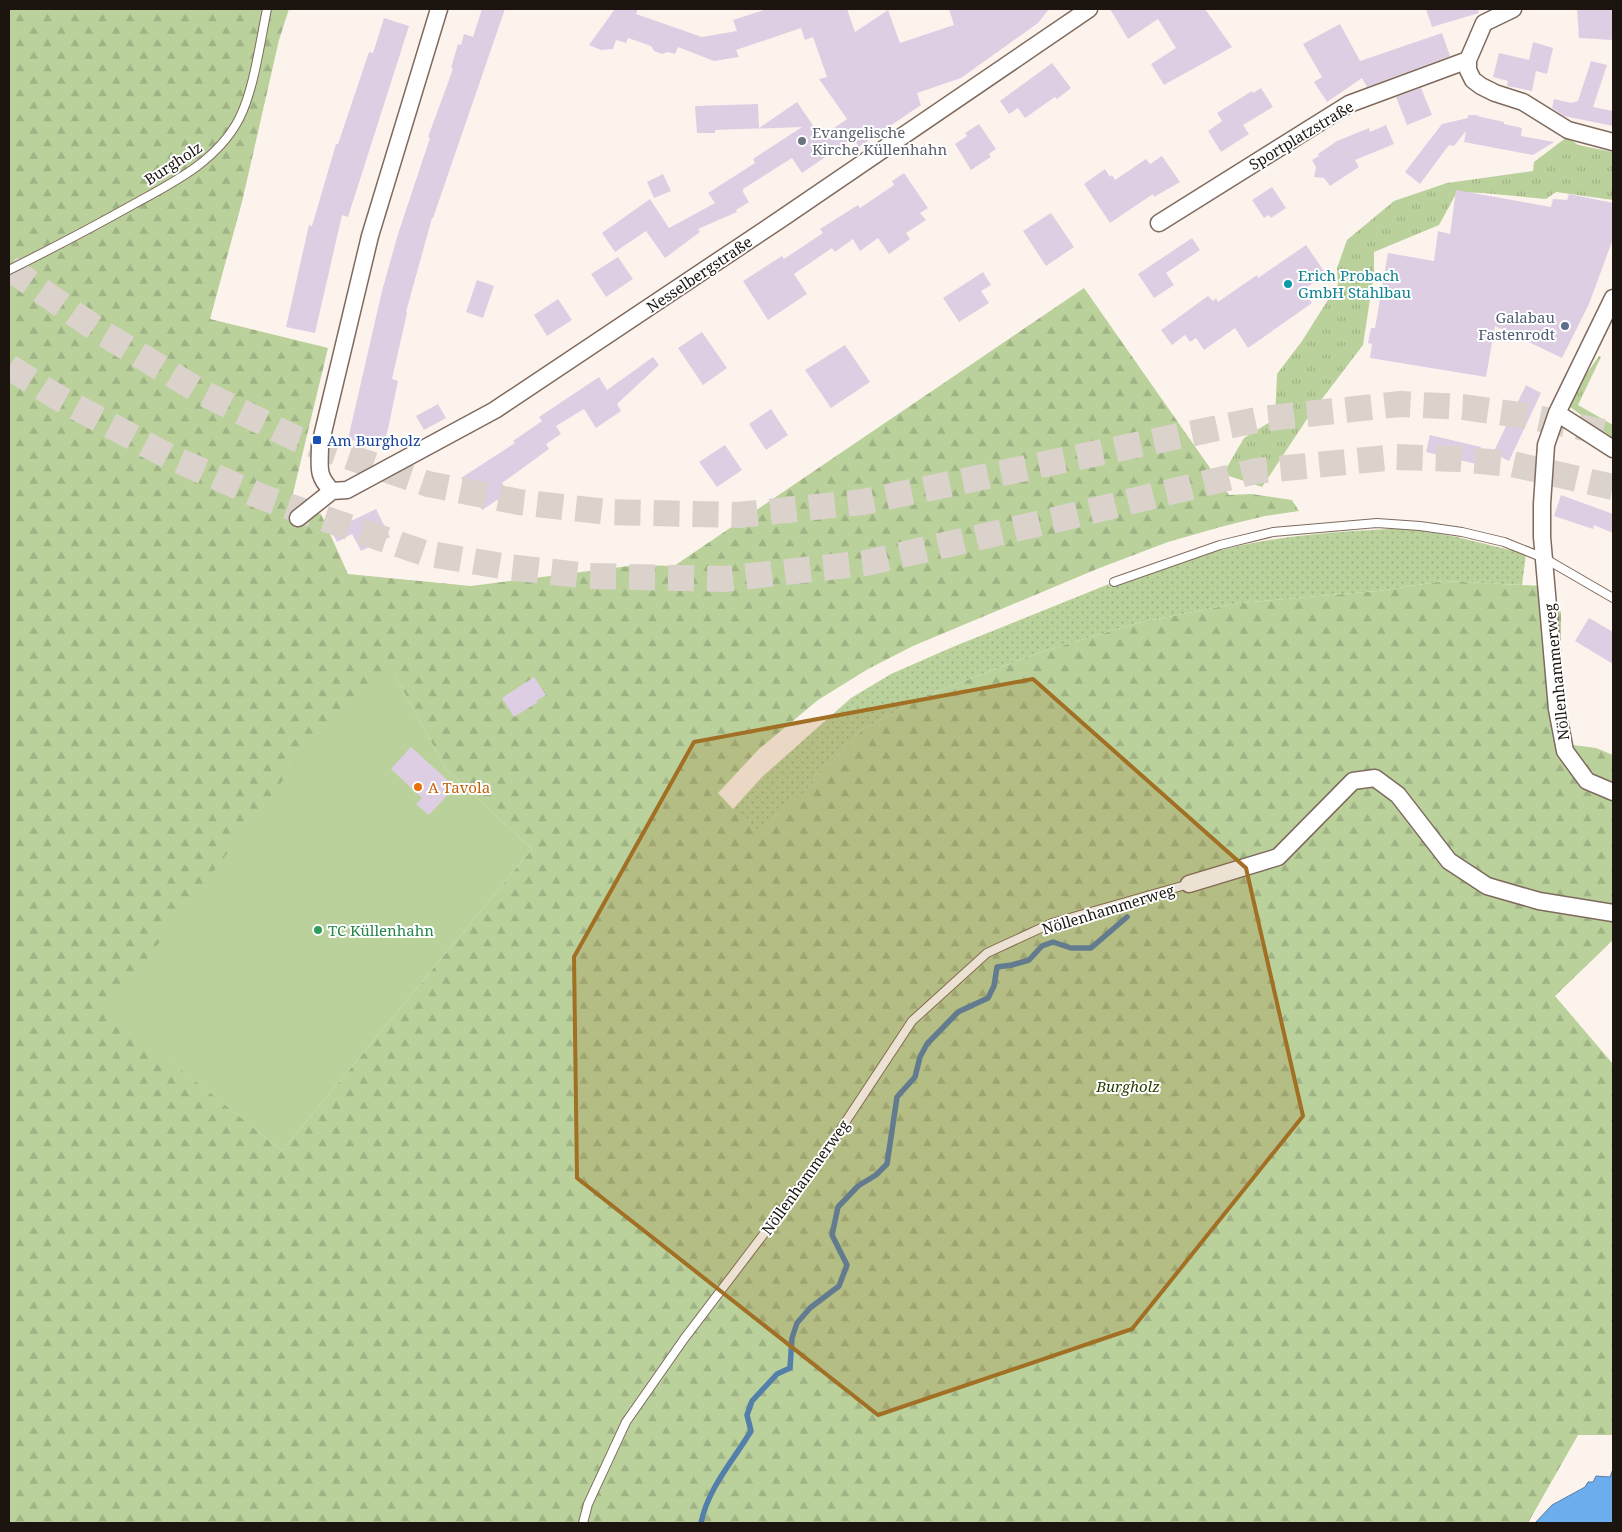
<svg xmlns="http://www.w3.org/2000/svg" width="1622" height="1532" font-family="'Noto Serif',serif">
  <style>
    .grass { fill: url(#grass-tufts) }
    .forest { fill: url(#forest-firs); fill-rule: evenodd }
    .garden { fill: url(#garden-dots) }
    .pitch { fill: #bad19c }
    .water { fill: #6baded; stroke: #537faa }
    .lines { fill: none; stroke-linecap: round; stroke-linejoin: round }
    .stream { stroke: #537faa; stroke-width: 5.5 }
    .building { fill: #decee4 }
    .trunk-tunnel { stroke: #dbd2cc; stroke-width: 26; stroke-dasharray: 26 13; stroke-linecap: butt }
    .service-casing { stroke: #7f6a5d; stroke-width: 10 }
    .minor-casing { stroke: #7f6a5d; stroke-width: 19 }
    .service { stroke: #fff; stroke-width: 8 }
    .minor { stroke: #fff; stroke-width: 16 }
    .marked { fill: #a17025; fill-opacity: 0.2; stroke: #a17025; stroke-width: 4; stroke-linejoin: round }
    .worship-dot { fill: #6b7280; stroke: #fff; stroke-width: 2 }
    .culture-dot { fill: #0f9aa8; stroke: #fff; stroke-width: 2 }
    .service-dot { fill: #5c6f8a; stroke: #fff; stroke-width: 2 }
    .transit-dot { fill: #1a4fb4; stroke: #fff; stroke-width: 2 }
    .food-dot { fill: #e8710a; stroke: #fff; stroke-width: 2 }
    .leisure-dot { fill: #2e9e5b; stroke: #fff; stroke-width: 2 }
    .labels { text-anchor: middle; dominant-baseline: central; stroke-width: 4; stroke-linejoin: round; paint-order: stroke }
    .worship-label { font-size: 15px; fill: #5b616d; stroke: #fff; text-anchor: start }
    .street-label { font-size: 15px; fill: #1c140f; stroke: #fff }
    .culture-label { font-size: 15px; fill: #0d838f; stroke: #fff; text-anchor: start }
    .service-label { font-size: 15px; fill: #4e5e75; stroke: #fff; text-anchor: end }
    .transit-label { font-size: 15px; fill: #164399; stroke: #fff; text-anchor: start }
    .food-label { font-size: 15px; fill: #c56008; stroke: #fff; text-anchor: start }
    .leisure-label { font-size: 15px; fill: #27864d; stroke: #fff; text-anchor: start }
    .park-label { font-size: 15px; font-style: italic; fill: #293d00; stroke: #fff }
  </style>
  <defs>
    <pattern id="grass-tufts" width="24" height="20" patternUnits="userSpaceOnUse" patternTransform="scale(1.25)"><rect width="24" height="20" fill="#bad19c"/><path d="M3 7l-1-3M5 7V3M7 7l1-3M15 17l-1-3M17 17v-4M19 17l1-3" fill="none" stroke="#9fb385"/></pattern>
    <pattern id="forest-firs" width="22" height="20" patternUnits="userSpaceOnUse" patternTransform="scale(1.25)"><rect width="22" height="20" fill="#bad19c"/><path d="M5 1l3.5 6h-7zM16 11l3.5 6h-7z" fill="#9fb385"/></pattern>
    <pattern id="garden-dots" width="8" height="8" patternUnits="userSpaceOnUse" patternTransform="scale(1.25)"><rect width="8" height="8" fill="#bad19c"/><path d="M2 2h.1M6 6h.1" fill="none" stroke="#9fb385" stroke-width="1.8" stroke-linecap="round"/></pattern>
  </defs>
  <rect width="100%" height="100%" fill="#fdf3ed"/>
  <!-- grass -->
  <path class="grass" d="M1567,137l11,8 35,7v48l-57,-8 -10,7 -63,-6 -26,-1 -18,33 -65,27v21l-11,72 -54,71 -47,71 -39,-13 21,-36 31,-19 2,-45 25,-33 36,-57 -1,-16 10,-28 47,-39 53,-18 86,-12 1,-9z
    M1599,356l2,1 -23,48 35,20v13l-43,-31 10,-24z"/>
  <!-- forest -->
  <path class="forest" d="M9,9h280l-10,31 -37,162 -32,117 118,29 -39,162 32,4 27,60 123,12 166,-21 37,1 410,-278 145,207 22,-1 41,6 7,11 -34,5 -41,10 -56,16 -71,27 -184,77 -45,23 -50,31 -59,49 -41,44 15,16 73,-19 57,-61 64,-34 114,-43 96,-29 102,-20 139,-12 65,-10 100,5 18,26v90l12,43 23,3 17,7v185l-58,56 58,68v371h-35l-50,88h-1519zM394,674l52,95 86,80 -250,302 -173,-141z"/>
  <!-- garden -->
  <path class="garden" d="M1404,528l53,9 69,17 -4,31 -79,-4 -65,10 -139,12 -102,20 -96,29 -114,43 -64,34 -57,61 -48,41 -25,-22 29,-32 89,-79 40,-24 64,-28 154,-62 2,3c42,-15 83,-32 127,-41 54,-12 110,-15 166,-18z"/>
  <!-- pitch -->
  <path class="pitch" d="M394,674l52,95 86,80 -250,302 -174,-141 220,-289z"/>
  <!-- water -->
  <path class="water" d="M1613,1469v54h-78l17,-18 33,-18 3,-5h5l3,-6 14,1z"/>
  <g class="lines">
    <!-- stream -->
    <path class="stream" d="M701,1523c7,-35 32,-62 50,-92l-4,-16 5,-14 25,-27 13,-6 2,-30 5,-15 13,-15 29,-22 8,-21 -15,-30 6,-28 20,-21 18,-11 11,-11 10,-67 18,-20 5,-20 7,-13 31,-32 30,-14 6,-12 3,-19 15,-2 17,-5 13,-14 11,-4 18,6h20l36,-31"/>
  </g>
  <!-- building -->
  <path class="building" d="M482,9h23l-72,209h-1l-26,94 1,1 -15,66 6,2 -10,48 -3,10 -11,-2 -2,8 -24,-6 34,-148 16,-57 32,-96 -2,-1 21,-57 4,-12h-2l7,-24 3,1 3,-11 9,3z
    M615,9h23l-2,5 66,23 35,-6 -4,-11 34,-11h80l8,23 33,-22 12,33 54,-18 -5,-16h100l-11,14 -77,55 -44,15 4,12 -62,42 -6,-9 -51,35 -10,-15 -49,31v3l6,10 -13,8 1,2 -39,17 2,3 -35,26 -19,-27 -31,21 -13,-19 48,-34 19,29 46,-25 -7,-10 47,-30 -2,-4 49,-32 -87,3v3h-18l-2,-27 63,-2 1,24 38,-26 24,35 26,-18 -28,-40 8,-2 -14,-40 -8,3 -4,-12 -65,22 3,7 -25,4 -36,-14 -3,7 -7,-2 -6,2 -8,-3 -3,-5 -23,-8 -2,5 -10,-3 -3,9 -12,1 -12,-5z
    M1110,9h95l27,38 -68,38 -13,-21 25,-16 -18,-29 -30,20z
    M1426,9h52l1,4 -47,14z
    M1577,9h36v31l-34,-2z
    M384,18l25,8 -61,191 -6,-2 -27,118 -29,-6 23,-102 3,1 24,-82h2l31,-92 4,1z
    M1340,24l20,37 82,-28 8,23 -83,31 -5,-9 -35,24 -13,-20 8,-5 -19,-33z
    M1533,42l20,6 -6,26 -11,-3 -4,20 -25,-5 1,-5 -15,-4 6,-24 30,7z
    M1591,61l16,4 -14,42 20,4v15l-49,-10 -12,-8 2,-9 17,4 7,-2z
    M1052,63l19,25 -14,11 -2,-2 -30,21 -7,-10 -9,6 -9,-13z
    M1261,88l12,19 -30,18 6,9 -28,18 -13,-21 14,-10 -5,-8 35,-22 1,2z
    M1421,88l11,27 -25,10 -11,-28z
    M1468,115h10l-1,1 27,6v2l18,4 -1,8 33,6 -21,13 -69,-13 2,-11 -12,15 -5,-1 -29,39 -15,-12 37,-48 26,-6z
    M979,124l17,25 -7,5 2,3 -20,13 -16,-26 12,-8 -2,-3z
    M1386,125l8,19 -39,16 4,7 -29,19 -6,-8 -10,-1 2,-10 -4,-7 7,-4 -1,-2 19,-13 32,-13 1,4z
    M1162,156l18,26 -26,15 -1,-3 -43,29 -26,-39 21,-15 5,8 2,-2 3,5 31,-21 4,5z
    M904,173l24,35 -8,5 6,7 -20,13 4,6 -21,15 -11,-16 -18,13 -7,-12 -18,13 -3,-4 -38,26 13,20 -39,26 -25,-39 39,-25 2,3 39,-26 -3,-4 38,-24 2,3 34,-23 -2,-4z
    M663,174l8,17 -17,7 -7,-16z
    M1272,187l14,21 -15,10 -2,-3 -5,3 -12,-18z
    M1456,190l95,17 2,-8 14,1 2,-6 44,9v36l-24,65 -27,54 -67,-32 -9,51 -116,-19 2,-14 -4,-1 3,-15h4l13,-75 46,8 4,-30 12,3z
    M1051,213l23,34 -28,19 -23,-35z
    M1192,238l8,12 -34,23 8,12 -20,13 -16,-24z
    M1306,245l20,29 -23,16 9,13 -64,45 -13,-20 -31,22 -8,-12 -6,4 -5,-7 -13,10 -11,-15 47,-34 5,5 3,-3 2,4 39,-27 1,3z
    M618,257l15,22 -27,18 -15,-23z
    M983,272l8,13 -10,6 8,12 -30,19 -16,-24z
    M477,280l17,6 -11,32 -17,-6z
    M558,299l14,21 -25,16 -13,-21z
    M702,332l25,36 -24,17 -25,-37z
    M845,345l25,37 -39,26 -26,-38z
    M653,357l6,8 -42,39 4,7 -25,17 -12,-19 -28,17 5,8 -15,10 3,5 -47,34 6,10 -26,17 -21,-32 54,-35 -2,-2 29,-20 -3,-4 60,-40 8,13z
    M1526,385l15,8 -32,68 -16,-8z
    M438,404l8,14 -22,12 -8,-14z
    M771,409l17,26 -22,15 -17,-26z
    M1430,435l51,12 -5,17 -50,-12z
    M725,445l17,25 -25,17 -18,-25z
    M1561,495l52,19v19l-19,-8 -1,4 -39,-13z
    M376,509l14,28 -29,14 -9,-17 -15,8 -11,-20 21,-10 4,9z
    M1589,618l24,14v32l-38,-23z
    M534,677l12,18 -10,6 2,1 -24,15 -12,-19z
    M411,747l44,40 -26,28 -13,-11 6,-6 -31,-29z"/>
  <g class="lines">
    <!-- trunk-tunnel -->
    <path class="trunk-tunnel" d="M9,268l90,63 102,61 96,47 131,45 91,18 88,10 131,3 125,-13 398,-83 139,-15 63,3 64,9 86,18
      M9,367l48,30 111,59 94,41 162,56 84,14 82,9 134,3 142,-16 193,-44 197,-48 140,-14 61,2 55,5 101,23"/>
    <defs>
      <path id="service" d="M9,270c42,-21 84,-43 125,-66 40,-22 83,-43 105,-85 15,-29 21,-77 28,-110
        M1114,582l106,-37 53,-13 104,-9 43,3 42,6 42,10 40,16 69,40
        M583,1523l5,-19 38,-82 58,-83 139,-183 89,-135 75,-68 65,-30 137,-39"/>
      <path id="minor" d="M1468,60v10l5,10 8,6 14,7 28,9 45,28 45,12
        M1159,223l190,-119 119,-44 16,-37 29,-14
        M1613,298l-56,115 -11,32 -4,59v33l15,172 8,42 22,30 26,11
        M1557,413l56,36
        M332,491c-16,-16 -12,-24 -12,-46l50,-209 69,-227
        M298,518l34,-27 15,-1 148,-80 283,-189 311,-212
        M1189,884l89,-27 75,-76 22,-3 23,17 51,66 38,25 52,15 74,12"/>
    </defs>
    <!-- service casing -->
    <use href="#service" class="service-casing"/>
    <!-- minor casing -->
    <use href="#minor" class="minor-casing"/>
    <!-- service -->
    <use href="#service" class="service"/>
    <!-- minor -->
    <use href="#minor" class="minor"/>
  </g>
  <!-- marked area -->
  <path class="marked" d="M1033,679l213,189 57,248 -171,213 -254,86 -301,-237 -3,-221 120,-215z"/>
  <!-- markers -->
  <circle class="worship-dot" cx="802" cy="141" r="5"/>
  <circle class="culture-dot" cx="1288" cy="284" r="5"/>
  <circle class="service-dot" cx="1565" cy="326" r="5"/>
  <rect class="transit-dot" x="312" y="435" width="10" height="10" rx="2.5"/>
  <circle class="food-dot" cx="418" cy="787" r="5"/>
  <circle class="leisure-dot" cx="318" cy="930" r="5"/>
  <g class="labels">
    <!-- worship labels -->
    <g class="worship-label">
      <text x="812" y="132">Evangelische<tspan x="812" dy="17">Kirche Küllenhahn</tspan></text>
    </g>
    <!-- street labels -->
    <g class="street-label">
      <text transform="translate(1301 135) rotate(-31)">Sportplatzstraße</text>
      <text transform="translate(173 163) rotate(-33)">Burgholz</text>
      <text transform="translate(699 274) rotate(-34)">Nesselbergstraße</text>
      <text transform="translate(1556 672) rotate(-96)">Nöllenhammerweg</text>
      <text transform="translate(1108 909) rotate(-17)">Nöllenhammerweg</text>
      <text transform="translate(805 1177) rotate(-54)">Nöllenhammerweg</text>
    </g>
    <!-- culture labels -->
    <g class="culture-label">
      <text x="1298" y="275">Erich Probach<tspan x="1298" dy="17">GmbH Stahlbau</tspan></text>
    </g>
    <!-- service labels -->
    <g class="service-label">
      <text x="1555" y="317">Galabau<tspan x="1555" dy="17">Fastenrodt</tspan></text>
    </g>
    <!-- transit labels -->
    <g class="transit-label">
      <text x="327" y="440">Am Burgholz</text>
    </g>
    <!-- food labels -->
    <g class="food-label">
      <text x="428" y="787">A Tavola</text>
    </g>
    <!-- leisure labels -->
    <g class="leisure-label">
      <text x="328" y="930">TC Küllenhahn</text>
    </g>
    <!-- park labels -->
    <g class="park-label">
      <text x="1128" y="1086">Burgholz</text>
    </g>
  </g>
  <!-- border -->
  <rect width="1622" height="1532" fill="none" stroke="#1c140f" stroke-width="20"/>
</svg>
